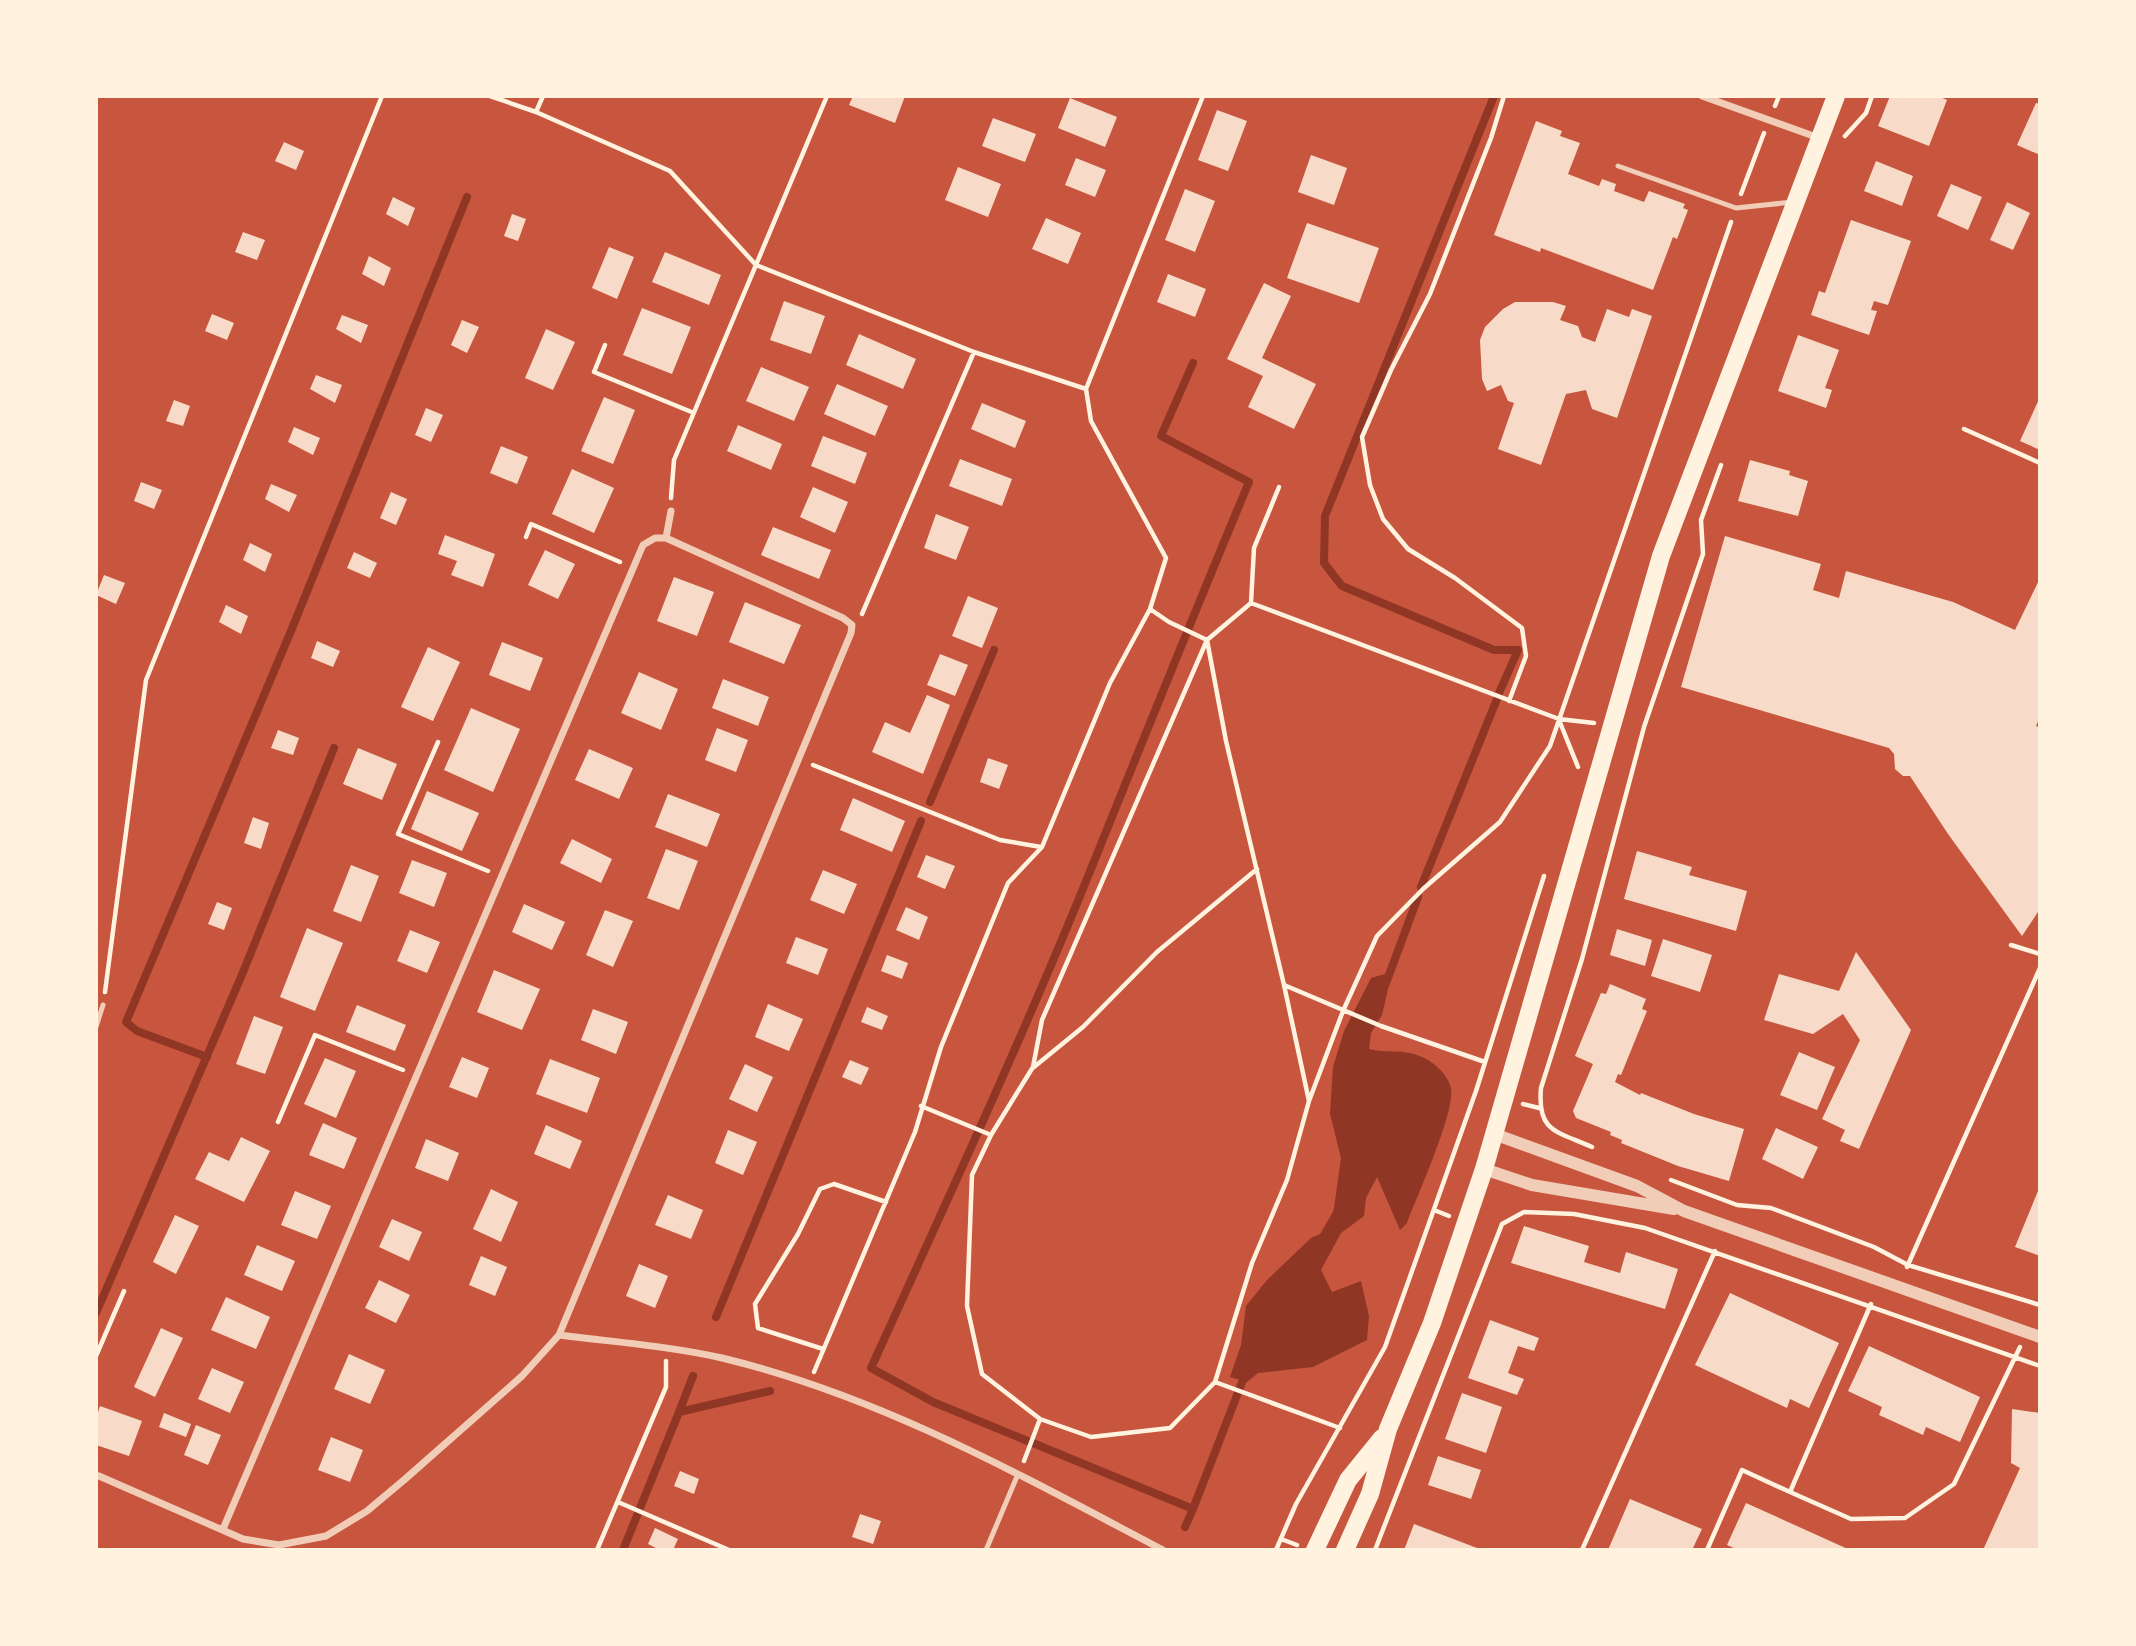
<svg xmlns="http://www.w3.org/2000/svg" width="2136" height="1646" font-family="Montserrat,sans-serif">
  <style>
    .water { fill: #8f3625 }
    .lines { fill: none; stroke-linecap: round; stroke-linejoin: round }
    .stream { stroke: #8f3625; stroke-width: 8 }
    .building { fill: #f7dbc8 }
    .path { stroke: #fff3e0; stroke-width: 4.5 }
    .service { stroke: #f1ccb7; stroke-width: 5 }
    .minor { stroke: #f1ccb7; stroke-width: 7 }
    .tertiary { stroke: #f1ccb7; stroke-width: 12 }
    .primary { stroke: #fff3e0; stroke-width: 18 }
  </style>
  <rect width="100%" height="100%" fill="#c8553d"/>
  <!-- water -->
  <path class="water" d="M1392,972l-10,43 -11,18 -2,16c20,5 32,-1 53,8 12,5 26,18 29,31 4,25 -34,108 -44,135l-7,7 -23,-53 -11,21 -2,18 -23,17 -20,37 11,22 29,-11 8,35 -2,24 -54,27 -55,6 -11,9 -17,-5 11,-32 5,-39 21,-26 44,-42 20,-9 10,-71 -11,-44 3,-47 11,-36 27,-53z"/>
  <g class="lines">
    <!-- stream -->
    <path class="stream" d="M1494,96l-169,420 -1,47 18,23 152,64h24l-19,43
      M1193,363l-32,73 88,46c-54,129 -106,258 -158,387 -68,168 -145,334 -220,499l62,34 260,107 53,-137
      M930,802l64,-152
      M1421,887l76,-188
      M1386,983l32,-86
      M207,1057l-70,-26 -11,-9 165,-391 176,-434
      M1322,1239l16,-28
      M96,1313l145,-336 93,-229
      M716,1317l205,-496
      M679,1412l14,-36
      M1185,1527l8,-18
      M623,1550l56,-138 91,-21"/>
  </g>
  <!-- building -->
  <path class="building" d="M853,96h52l-10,27 -46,-18z
    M1890,96h48l9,4 -18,46 -51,-20z
    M1070,98l47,19 -12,30 -47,-19z
    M2036,103l4,1v51l-23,-10z
    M1217,110l30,11 -19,50 -30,-11z
    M993,118l43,16 -11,28 -43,-16z
    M1536,121l26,10 -2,5 20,7 -12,31 31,12 3,-7 14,5 -2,7 30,11 5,-11 36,13 -2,4 5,2 -11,29 -4,-2 -20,53 -112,-42 -1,4 -46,-17z
    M284,142l20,9 -8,19 -21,-9z
    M1311,155l36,13 -13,37 -36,-13z
    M1076,158l30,12 -11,27 -30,-12z
    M1876,161l37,15 -11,30 -38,-15z
    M958,167l43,17 -13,33 -43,-17z
    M1951,184l31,13 -14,33 -31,-14z
    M1185,189l30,12 -20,51 -30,-12z
    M393,197l22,11 -7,18 -22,-12z
    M2007,202l23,11 -17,37 -23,-10z
    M512,214l14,5 -8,22 -14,-5z
    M1046,218l35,15 -13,31 -36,-15z
    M1851,220l60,21 -23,64 -14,-4 -3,9 6,1 -8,24 -58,-20 8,-24 6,2z
    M1307,223l72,25 -20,55 -72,-25z
    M243,232l22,8 -8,20 -22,-8z
    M609,247l25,10 -17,42 -25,-11z
    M665,252l56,23 -12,30 -57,-23z
    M369,256l22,12 -7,18 -22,-12z
    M1168,274l38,15 -11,28 -38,-15z
    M1264,283l27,13 -29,62 54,26 -22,45 -46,-22 15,-31 -36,-17z
    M784,301l41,15 -14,38 -41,-14z
    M1515,302h38l13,4 -6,14 18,6 4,11 13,5 12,-33 22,8 3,-8 20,7 -35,102 -25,-9 -6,-19 -20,4 -25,71 -43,-16 16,-46 -6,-2 -7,-16 -14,6 -5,-12 -2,-39 5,-13 18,-18z
    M642,308l49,19 -19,47 -49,-19z
    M212,314l22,9 -7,17 -22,-9z
    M342,315l26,10 -7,18 -25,-14z
    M462,320l17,7 -12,26 -16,-8z
    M546,329l29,13 -22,48 -28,-12z
    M859,334l57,25 -13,30 -57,-24z
    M1798,335l41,15 -14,38 7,2 -6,18 -48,-17z
    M761,367l48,20 -15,34 -48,-20z
    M316,375l26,10 -7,18 -25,-14z
    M837,384l51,22 -13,30 -51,-22z
    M604,397l31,13 -22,54 -32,-13z
    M2040,397v53l-20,-9z
    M174,400l16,6 -7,20 -17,-5z
    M982,403l44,18 -11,27 -44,-19z
    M426,408l17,7 -12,27 -16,-7z
    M738,425l44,19 -11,26 -44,-19z
    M294,427l26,11 -7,17 -25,-13z
    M823,436l44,17 -12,31 -44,-18z
    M501,446l27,11 -11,27 -27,-11z
    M960,459l52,20 -10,27 -53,-20z
    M1750,460l40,11 -1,4 19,6 -10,35 -60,-15z
    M572,469l42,19 -20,45 -42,-19z
    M141,482l21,8 -8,19 -20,-8z
    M271,484l26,11 -8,17 -24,-13z
    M813,487l35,15 -13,31 -35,-16z
    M391,492l16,7 -11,26 -16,-7z
    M936,514l33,13 -13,33 -32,-12z
    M773,527l58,23 -12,29 -58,-24z
    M445,535l50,19 -12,33 -32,-12 6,-14 -19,-7z
    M1725,536l96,28 -8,26 26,8 7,-27 107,31 62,28 25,-52v139l-4,9 4,2v181l-18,27 -74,-102 -38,-58h-7l-8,-7 -1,-15 -5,-6 -208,-61z
    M250,543l22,11 -7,18 -22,-12z
    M545,550l30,14 -17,35 -30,-14z
    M354,552l23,11 -7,15 -23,-10z
    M104,575l21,8 -9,21 -20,-9z
    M674,577l40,15 -17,44 -40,-15z
    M968,596l30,12 -16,40 -30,-12z
    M745,602l56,23 -17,39 -55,-22z
    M226,605l22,11 -7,18 -22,-12z
    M317,641l23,10 -7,16 -22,-9z
    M502,642l41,16 -13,33 -41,-16z
    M428,647l32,15 -27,59 -32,-14z
    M940,654l28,11 -13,31 -28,-11z
    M639,672l39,17 -17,41 -40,-17z
    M723,679l46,18 -11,29 -46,-18z
    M927,695l23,10 -27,69 -51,-22 13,-30 25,11z
    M471,708l49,21 -27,63 -49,-22z
    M717,728l31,12 -12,32 -31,-12z
    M278,730l21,8 -6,17 -22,-7z
    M358,748l39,16 -15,36 -39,-16z
    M589,749l44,19 -14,31 -44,-19z
    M988,758l20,7 -9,24 -19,-7z
    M427,791l52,22 -17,38 -51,-22z
    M668,794l52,20 -13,33 -52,-20z
    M853,798l52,23 -13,31 -52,-22z
    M253,817l16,6 -8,26 -17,-6z
    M572,839l40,20 -11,24 -41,-20z
    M666,849l32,12 -19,49 -32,-12z
    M1637,851l55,16 -3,8 58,16 -11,40 -112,-32z
    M926,855l29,11 -10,23 -28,-12z
    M412,860l35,13 -13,34 -35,-14z
    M351,865l28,11 -18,46 -28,-11z
    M823,870l34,14 -13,30 -34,-14z
    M217,902l15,6 -8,22 -16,-6z
    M524,904l41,18 -13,28 -40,-18z
    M906,907l22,10 -9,23 -23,-10z
    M605,910l28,11 -20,46 -27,-12z
    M307,928l36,15 -28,68 -35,-14z
    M1617,929l35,11 -7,26 -35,-11z
    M410,930l30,12 -13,31 -30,-12z
    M796,937l32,12 -10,26 -32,-12z
    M1663,939l49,16 -12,37 -49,-16z
    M1856,952l55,78 -52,119 -19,-8 5,-11 -23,-11 38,-79 -17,-26 -30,20 -49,-14 15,-46 60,17z
    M887,955l21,8 -6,16 -21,-8z
    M494,970l46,19 -18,41 -45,-18z
    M1610,984l36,15 -4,10 5,2 -26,64 -3,-1 -3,8 25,13 1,-2 53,21 50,15 -15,52 -51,-15 -57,-23 1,-3 -12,-5 1,-3 -35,-14 -3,-7 20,-47 -18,-8 26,-63 5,1z
    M768,1004l35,15 -14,32 -34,-14z
    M357,1005l49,20 -11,26 -49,-19z
    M867,1007l21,9 -6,14 -21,-8z
    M593,1009l35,13 -12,32 -35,-14z
    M254,1016l29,11 -18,47 -29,-10z
    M1799,1052l36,15 -18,43 -37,-15z
    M462,1057l27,11 -12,30 -28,-11z
    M325,1058l31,13 -20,47 -32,-14z
    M550,1059l50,19 -13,35 -51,-19z
    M850,1060l19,8 -8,17 -19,-8z
    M745,1064l28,13 -16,35 -28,-13z
    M323,1123l34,15 -13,31 -35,-14z
    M546,1125l36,16 -12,28 -36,-15z
    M1776,1128l42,19 -15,32 -41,-20z
    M728,1130l29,12 -14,33 -28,-12z
    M241,1137l29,14 -26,51 -49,-23 14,-27 20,9z
    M426,1139l33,14 -11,28 -33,-13z
    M2040,1186v70l-25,-9z
    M491,1189l27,13 -17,40 -28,-13z
    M295,1191l36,15 -14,33 -36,-14z
    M668,1195l35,15 -12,29 -36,-14z
    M175,1215l24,11 -23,48 -23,-12z
    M392,1219l30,13 -13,29 -30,-14z
    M1524,1226l65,20 -5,16 36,11 6,-21 52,17 -13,40 -154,-46z
    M257,1245l38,16 -13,30 -38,-16z
    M481,1256l26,11 -12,29 -26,-11z
    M639,1264l29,12 -13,32 -29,-12z
    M379,1280l31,15 -14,28 -31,-15z
    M1730,1293l109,50 -30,65 -19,-9 -3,9 -92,-43z
    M226,1297l44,20 -14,32 -45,-19z
    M1490,1320l49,18 -5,13 -16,-5 -10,27 16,6 -7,16 -49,-17z
    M161,1328l22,10 -28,59 -21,-10z
    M1869,1346l111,51 -20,45 -34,-15 -3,8 -44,-20 3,-8 -34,-16z
    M349,1354l36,16 -15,34 -36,-15z
    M212,1368l32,14 -14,31 -32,-14z
    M1462,1393l40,14 -16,46 -41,-14z
    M100,1406l42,15 -13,35 -33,-11v-27z
    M2012,1409l28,4v137h-57l37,-82 -9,-5z
    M164,1413l27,11 -5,13 -27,-10z
    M196,1425l25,10 -13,30 -24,-10z
    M331,1437l32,13 -13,32 -32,-12z
    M1438,1456l43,14 -10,29 -43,-14z
    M680,1471l19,8 -5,15 -20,-8z
    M1630,1499l72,30 -10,21h-84z
    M1746,1503l104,47h-112l-11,-5z
    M860,1514l21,7 -8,23 -21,-7z
    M1414,1524l63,24v2h-73z
    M655,1528l23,11 -5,11h-13l-12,-6z"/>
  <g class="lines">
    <!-- path -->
    <path class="path" d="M490,96l46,16
      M543,96l-7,16 134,59 86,94 218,87 112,37
      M1504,96l-13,42 -61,156 -39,76 -29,67 8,48 13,34 25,30 47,29 67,50 4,28 -17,45
      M1775,106l4,-10
      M1845,136l21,-23 6,-17
      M1741,194l23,-61
      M605,345l-11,27 100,41
      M1086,389l117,-293
      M1964,429l76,34
      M671,498l3,-38 153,-364
      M526,537l5,-13 89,38
      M1251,603l308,116 35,4
      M1150,609l19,13 38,18 19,101 58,244 97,41 104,36
      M862,614l112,-262
      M1559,720l19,47
      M438,742l-40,92 90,37
      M813,765l187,75 41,7
      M2011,945l29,9
      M1284,985l25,116
      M105,992l41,-312 236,-584
      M1034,1067l49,-40 74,-75 100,-83
      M1523,1104l16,4
      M921,1106l70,29
      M278,1122l37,-87 88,35
      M1592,1147c-36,-16 -55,-15 -51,-59l41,-129 62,-232 59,-173 -2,-34 20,-55
      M1671,1180l66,25 34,3 103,39 34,18 132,40
      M1434,1210l15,6
      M1907,1267l133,-299
      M1871,1304l-81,188 61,27 54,-1 49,-34 66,-137
      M823,1349l-65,-21 -3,-24 43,-70 22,-45 14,-5 52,18
      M96,1356l28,-65
      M814,1372l101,-240 26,-85 67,-164 34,-36 68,-164 40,-74 16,-51 -75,-137 -5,-32
      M1215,1382l125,46
      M1040,1419l51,18 79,-9 45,-46 37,-119 35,-83 22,-79 34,-90 34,-75 46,-47 77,-67 50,-76 181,-524
      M1024,1461l16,-42 -58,-45 -15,-68 5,-131 19,-40 42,-68 9,-47 165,-380 44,-37 3,-55 25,-61
      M618,1502l111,48
      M1281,1539l16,6
      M597,1550l69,-163v-26
      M1276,1550l20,-46 89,-157 91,-256 68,-215
      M1375,1550l127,-326 22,-12 50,2 71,14 395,138
      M1582,1550l133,-299
      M1707,1550l35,-80 48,22"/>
    <!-- service -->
    <path class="service" d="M1618,166l118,42 57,-6
      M96,1027l7,-22
      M986,1550l32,-76"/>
    <!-- minor -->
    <path class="minor" d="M1702,96l117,42
      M559,1335l292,-702 1,-8 -9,-7 -177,-80
      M99,1476l144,63 36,6 47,-9 41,-25 37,-31 118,-104 37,-41c54,7 110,11 163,23 158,38 298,117 441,192
      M223,1529l420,-984 12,-7h11l5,-27"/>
    <!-- tertiary -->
    <path class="tertiary" d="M1494,1134l143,52 47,25 356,126
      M1484,1169l48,16 142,24"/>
    <!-- primary -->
    <path class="primary" d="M1315,1550l33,-70 34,-42
      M1345,1550l25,-56 18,-65 44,-106 52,-154 177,-613 175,-460"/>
  </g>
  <!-- border -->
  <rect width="2136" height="1646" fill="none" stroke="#fff3e0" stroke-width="196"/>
</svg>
